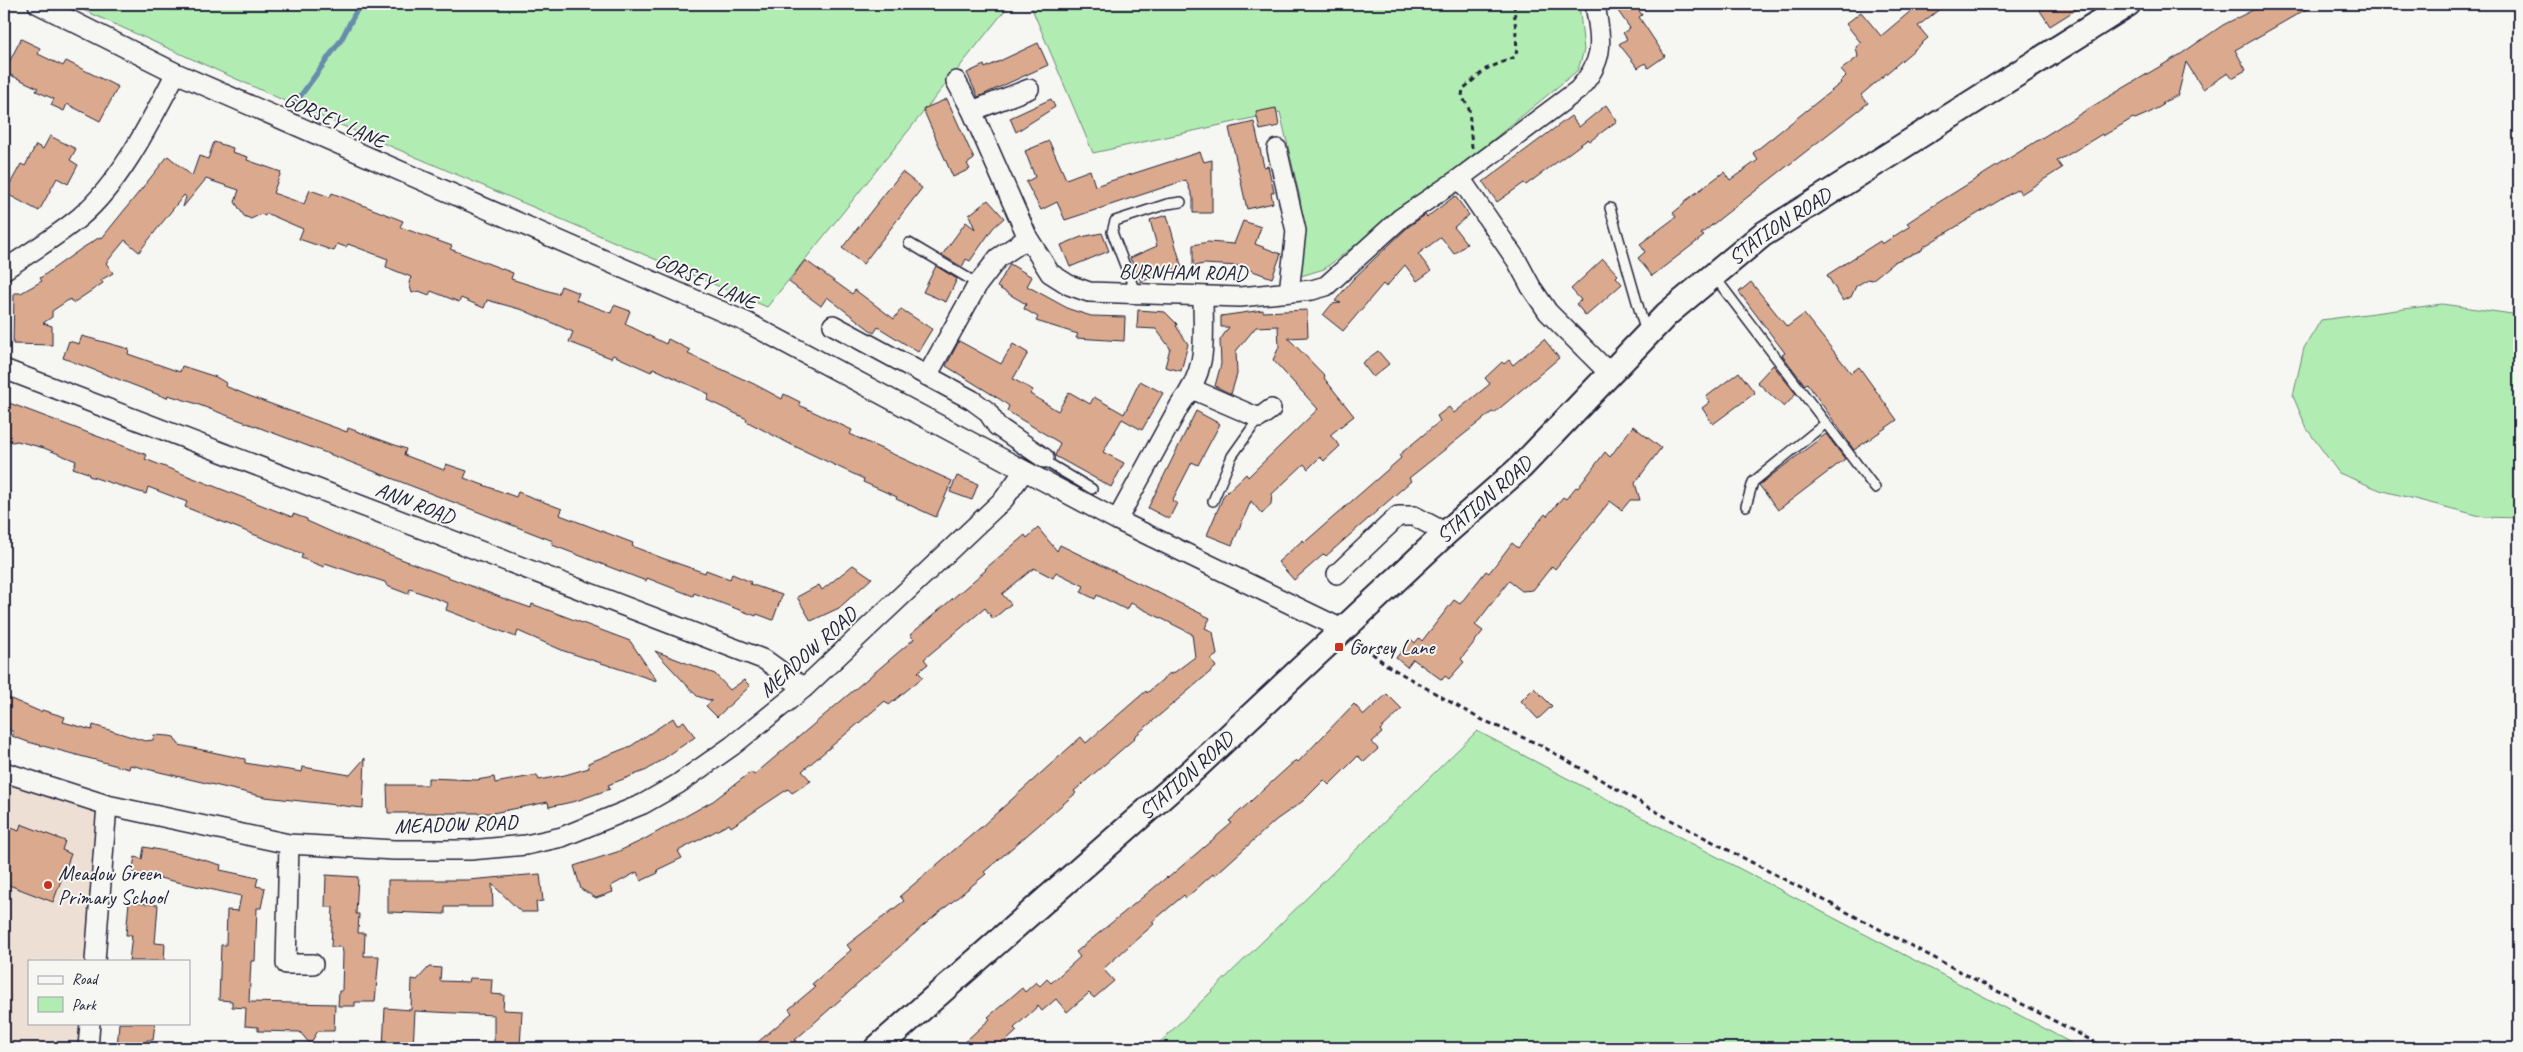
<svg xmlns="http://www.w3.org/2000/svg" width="2523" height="1052" font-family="Caveat,sans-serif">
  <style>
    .built { fill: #eedfd4 }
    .green { fill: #b1edb2; stroke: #6a8876 }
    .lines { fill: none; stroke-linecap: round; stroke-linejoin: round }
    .stream { stroke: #668dab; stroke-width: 5.5 }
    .building { fill: #dbaa8e; stroke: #22223b }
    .service-casing { stroke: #22223b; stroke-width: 12 }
    .minor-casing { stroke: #22223b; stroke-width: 22 }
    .tertiary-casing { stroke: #22223b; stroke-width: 28 }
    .path { stroke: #22223b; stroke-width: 3; stroke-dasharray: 5 4; stroke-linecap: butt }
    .service { stroke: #f6f6f2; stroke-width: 9 }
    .minor { stroke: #f6f6f2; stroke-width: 19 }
    .tertiary { stroke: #f6f6f2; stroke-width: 24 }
    .poi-dot { fill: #c8321e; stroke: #f6f6f2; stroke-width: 2 }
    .labels { text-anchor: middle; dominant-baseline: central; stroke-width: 4; stroke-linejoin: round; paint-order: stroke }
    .street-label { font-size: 21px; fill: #22223b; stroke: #f6f6f2 }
    .poi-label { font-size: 21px; fill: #22223b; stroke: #f6f6f2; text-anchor: start }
  </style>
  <rect width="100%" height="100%" fill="#f6f6f2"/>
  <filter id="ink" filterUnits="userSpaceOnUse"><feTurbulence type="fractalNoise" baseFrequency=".02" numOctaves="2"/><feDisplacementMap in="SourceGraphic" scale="10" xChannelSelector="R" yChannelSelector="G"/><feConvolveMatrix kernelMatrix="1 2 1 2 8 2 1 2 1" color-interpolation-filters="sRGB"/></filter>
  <g filter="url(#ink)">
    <!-- built -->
    <path class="built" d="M4,779l96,30 -14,152h-57v62h51l-2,25h-74z"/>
    <!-- green -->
    <path class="green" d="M70,4h940l-243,303 -473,-202z
      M1030,4h549l5,46 -6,20 -89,73 -165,126 -23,7 4,-39 -5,-39 -20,-86 -187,41z
      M2442,304l77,11v203l-35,-1 -104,-27 -41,-17 -32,-44 -14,-33 11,-48 17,-28z
      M1477,731l563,295 40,22h-926z"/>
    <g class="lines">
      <!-- stream -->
      <path class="stream" d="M294,105l47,-65 19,-36"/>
    </g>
    <!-- building -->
    <path class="building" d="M1613,4h21l8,11 -3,2 26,39 -17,12 -3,-5 -7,5 -19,-24 8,-5 -4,-6 7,-5z
      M1919,4h27l-28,22 10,12 -67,57 7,8 -146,114 -21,17 3,2 -52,40 -14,-18 7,-6 -5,-8 36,-27 -3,-4 11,-9v-2l40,-30 6,8 28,-20 -5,-7 88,-70 -1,-1 6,-6 -5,-6 17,-13 -2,-10 5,-4 -15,-19 15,-12 20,24z
      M2048,4h37l-35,22 -11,-17z
      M2265,4h50l-80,46 11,20 -14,8 -4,-5 -25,16 -17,-27 -8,33 -16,8 1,2 -14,8 -14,6 -2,-1 -30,18 -1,-2 -36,22 -9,5 5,7 -41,26 -3,-5 -95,58 -1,3 -28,12 -22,18 -4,-1 -12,7 -5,11 -8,4 -16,-26 53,-34 2,3 28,-18 -3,-3 21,-14 160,-100 93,-55 42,-29z
      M21,39l19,9 -2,6 25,12 3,-5 52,26 -18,34 -33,-17 -3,7 -13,-6 3,-6 -18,-8 2,-3 -34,-16z
      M1038,43l10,22 -70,32 -11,-24 17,-8 1,3z
      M947,99l27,60 -7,5 3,5 -17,8 -30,-68z
      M1051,99l4,8 -39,25 -6,-14z
      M1606,105l11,16 -27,20 -2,-2 -62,46 -2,-2 -27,19 -14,-20 88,-66 8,11z
      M1276,108l3,18 -19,4 -4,-18z
      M1254,122l10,45 4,-1 6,26 -3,1 2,10 -26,6 -18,-81z
      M50,136l26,13 -6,11 8,5 -10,19 -11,-6 -18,33 -34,-18 16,-29 4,2 11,-21 7,4z
      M1049,141l17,38 24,-9 5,16 105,-34 4,10 8,-2v53h-19v-15l-7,-18 -121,40 -8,-18 -16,8 -15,-28 9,-5 -10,-26z
      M214,142l19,6 -1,4 16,5 -1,3 34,12 -8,21 31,11 6,-14 20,7 2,-4 71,28 -3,6 52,19 -2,3 63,24 -2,6 47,15 3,-8 18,7 -3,7 35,13 3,-8 16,6 -5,13 41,20 2,-5 22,11 -2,4 66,30 28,15 2,-5 16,8 -1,3 53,25 -2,4 23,11 79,36 -16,36 -40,-18 1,-2 -34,-15 1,-3 -74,-35 -44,-23 1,-2 -40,-19 2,-6 -56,-26 -2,4 -38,-17 -2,3 -42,-16 4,-10 -50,-22 -36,-10 -3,8 -23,-10 -2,4 -28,-11 -2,4 -10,-4 -7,2 -3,-10 2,-6 -25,-10 2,-8 -40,-15 -2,3 -9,-3 -3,7 -35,-12 4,-10 -37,-16 -1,3 -4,-2 -10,5 -7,-3 -9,-14 4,-12 -33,-11 -23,28 3,-10 -2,-2 -45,57 -14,-12 -19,23 7,10 -12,7 2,3 -30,20 -3,-4 -18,12v6l-9,6 9,3v19l-39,-1 1,-51h7l21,-12 -2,-3 41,-29 19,-12 2,1 66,-82 24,20 7,-20 9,3z
      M902,172l20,16 -59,76 -21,-16z
      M1455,196l14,19 -15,12 13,17 -13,10 -13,-17 -23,17 13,17 -14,10 -12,-16 -19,22 -3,-3 -40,47 -20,-16 9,-11 9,-1 -6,-2 18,-22 55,-52 17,-12 2,2z
      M988,200l16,18 -11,10 -23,33 -4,-2 -4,8 -20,-12 24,-33 9,7 -6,-14z
      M1167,215l15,53 -13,2 -28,12 -11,-24 27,-12 -7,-26z
      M1243,221l18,6 -6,17 26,10 -9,24 -33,-12 -35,-2 -11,2v-21l15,-3 26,2z
      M1102,233l7,18 -39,16 -9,-22 20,-8z
      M1603,259l15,16 -2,2 6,7 -36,32 -10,-12 5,-4 -10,-11z
      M805,260l47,34 3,-4 39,29 7,-10 31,20 -14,23 -40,-25 -4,6 -47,-36 -6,9 -32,-24z
      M1010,264l22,13 -5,9 42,23 22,7 34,1 -1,24 -48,-3 2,-4 -42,-13 2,-4 -14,-8 2,-5 -29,-17z
      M936,266l21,13 -11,23 -23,-10z
      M1751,282l36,45 17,-13 47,59 8,-6 38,53 -43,30 -47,-67 -2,2 -23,-30 3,-2 -46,-61z
      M1138,310l27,2 12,12 -1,2 12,18 -7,27 -16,-4 5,-19 -14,-19 -19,-1z
      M1263,310v2l44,-2 1,27 -20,1 37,38 -1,2 30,38 -24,19 10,11 -16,15 -4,-4 -12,12 -4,-5 -32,30 -1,10 -9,10 -11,-13 -19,44 -25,-10 17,-40 22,-21 2,3 70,-68 -45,-49 6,-13 -1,-21 -22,1 -20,24 1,23 -6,20 -16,-8 6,-22 -1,-24 9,-13h-8v-11z
      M82,336l47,13 -1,5 52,18 2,-6 34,11 10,6 -1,3 27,11 95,35 1,-4 58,21 -2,6 40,15 2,-6 21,7 -3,7 52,19 2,-5 44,17 -2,6 73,28 -1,3 30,12 43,15 1,-3 24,9 2,-5 19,8 -1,2 32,11 -9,25 -16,-6 -1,2 -62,-23 -1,3 -46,-18 -1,3 -94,-36 1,-4 -216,-84 -143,-54 -26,-8 -1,3 -104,-40 6,-17 10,3z
      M1544,339l15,19 -65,55 -2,-1 -83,66 2,3 -85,75 -2,-2 -30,26 -16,-18 25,-22 2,2 96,-84 -2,-3 41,-34 -3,-5 12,-9 5,6 36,-29 -5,-6 17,-16 2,2 5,-4 4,5z
      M959,341l42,23 12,-20 15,9 -15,26 20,11 -3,4 28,17 11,-19 21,12 4,-7 30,17 16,-33 23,12 -21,37 -20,-11 -19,33 21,11 -13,24 -56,-31 5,-13 -53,-32 2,-5 -8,-6 -55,-34z
      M1378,351l11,13 -16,13 -11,-14z
      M1773,365l23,29 -12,13 -27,-25z
      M1739,372l16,21 -42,31 -11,-16 8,-6 -4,-5z
      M4,401l143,54 -2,4 147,58 1,-3 14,5v2l29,13 169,65 26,9 1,-4 98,37 27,40 -93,-30 -46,-20 -2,6 -70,-27 2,-7 -38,-14 -2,5 -21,-8 -2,-4 -25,-8v1l-35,-12 -1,4 -23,-9 2,-4 -118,-47 2,-5 -39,-15 -2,7 -57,-18 -1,-3 -15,-5 3,-7 -32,-13 -27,-7 -5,1 -8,-5z
      M1196,411l24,13 -22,41 -6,-3 -20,39 5,2 -8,16 -21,-11z
      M1633,426l28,22 -26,35 5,17h-10l-8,10 -12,-9 -55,68 -3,-3 -19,24 -11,1 -13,-10 -34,44 8,6 -22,28 3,3 -15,17 -4,-3 -3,4 -29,-21 -6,8 -11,-9 15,-19 4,4 4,-5 3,3 32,-41 6,4 26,-33 3,2 23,-30 6,5 27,-34 2,2 16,-19 3,2 10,-12 2,1 27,-36 5,5z
      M1826,434l19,25 -67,51 -19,-25z
      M957,476l21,8 -6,16 -22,-8z
      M1038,528l19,23 3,-6 150,73 -5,10 8,4 4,23 -6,4 5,8 -82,70 1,1 -61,53 2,2 -92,79 2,2 -62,51 -129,115 1,2 -7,6h-38l41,-35 -3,-4 26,-22 -3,-3 39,-34 -4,-5 57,-44 -4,-5 80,-68 101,-91 5,6 60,-52 1,2 23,-20 1,2 24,-18 -3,-23 -61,-31 -4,7 -30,-15 -2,4 -14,-7 3,-6 -28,-14 -3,6 -19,-10 -32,26 9,10 -18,15 -8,-11 -61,51 4,5 -10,8 5,5 -34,28 -4,-4 -83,70 9,10 -19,12 -4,-4 -57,38 -2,-3 -51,27 4,7 -25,12 1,3 -17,8 -4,-9 -26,14 2,6 -17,6 -15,-9 -7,-23 43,-14 26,-12 70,-39 38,-29 3,3 160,-136 -4,-4 76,-65 -1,-1 40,-34 2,3z
      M853,565l19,13 -33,30 -28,13 -14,-24 22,-12 3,5z
      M655,651l60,23 15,16 14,-10 6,6 -33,31 -11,-11 6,-5 -15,-5z
      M1534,688l18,18 -14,13 -17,-18z
      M1387,694l15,15 -22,21 2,3 -10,9 6,7 -14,13 -6,-6 -29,29 -5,-5 -21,21 -27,19 -62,56 -1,-2 -27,24 -2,-3 -32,27 2,2 -51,45 11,12 -20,17 -5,-5 -22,19 -11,-13 -14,12 -4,-5 -24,22 3,3 -12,11 6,6h-53l32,-29 -2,-2 34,-29 3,4 11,-10 4,4 7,-7 4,4 29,-26 -4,-5 91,-75 1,1 64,-55 -3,-2 67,-61 2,2 56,-58 10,11z
      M4,696l37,16 1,-2 23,7 -2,5 29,8 1,-5 52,16 8,-1 1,-5 15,1 5,1 5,8 66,14v4l18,3 39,6 1,-5 47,8 15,-17 -2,50 -98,-11 -135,-32 -1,4 -101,-27 -16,-6 2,-4 -10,-4z
      M673,718l4,7 7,-4 11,16 -48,33 -39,15 2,4 -34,12 -27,6 -1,-5 -55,11h-105l-1,-28h41v-7l49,2 17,-3 1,6 42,-8 2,5 26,-5 24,-7 -1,-5 43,-17z
      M21,824l44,17 -3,9 9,4 -18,48 -49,-19v-58l15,6z
      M144,847l42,8 35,10 -1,5 38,8 -2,8 9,2 -4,20h-4l-2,53h-4l-2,41 86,2 -1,27h-16l-8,13 -10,-12 -42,-1v-4l-13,-1 1,-18 -14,-1v-6l-13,-1 2,-55h5l1,-35 11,1 3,-15 -109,-24 3,-15 7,2z
      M540,874l3,27 -7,1 1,10h-16l-29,-28 1,23h-48v7l-57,-2v-32h80z
      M326,875l32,2 -2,37h3l-1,19h7l-1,23h15l-4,46h-20v4h-17l1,-15h3l1,-38 -1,-6h-11l2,-40h-8z
      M129,902l29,3 -3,38 10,1 -1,17h-35l3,-26h-6z
      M429,967l12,1 -1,13 29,1 1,-4 22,1 -1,15 13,1 -1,15 19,1 -2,37h-26v-33l-79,-4 -2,37h-30l2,-40 26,2 1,-31 5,1z
      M119,1023h36l-2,17h-6l-1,8h-29z"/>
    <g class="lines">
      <defs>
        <path id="service" d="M1610,208l36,125
          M909,243l69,41
          M1714,276l161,212
          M1136,294l-24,-62 3,-11 52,-17 14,-2
          M1044,458l4,5 44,26
          M1213,501l19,-45 27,-38
          M1746,506l7,-24 73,-59"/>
        <path id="minor" d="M38,4l138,69 570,249 371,198 225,109
          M956,81l16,30 56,127 22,35 19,12 20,7 151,5 72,-7 14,-4 75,-68 59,-40 118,-88c28,-31 23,-48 17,-86
          M972,111l57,-22
          M1277,149l19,82 -7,61
          M1460,178l57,83 14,26 17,25 62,62
          M4,270c25,-17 52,-33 76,-53 42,-36 70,-95 96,-144
          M833,325l139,75 15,11 10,15 47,32
          M4,369l761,291 39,28
          M927,376l51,-92 20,-26 30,-20
          M1192,389l67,29 12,-9
          M1117,520l63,-115c29,-37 23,-65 23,-108
          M1337,574l61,-58h16l32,17
          M4,772l103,33 182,39 105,6h76l56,-5 36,-8 81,-33 35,-20 54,-38 72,-58 200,-189 20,-28
          M289,844l-3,120h27
          M95,961l12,-156
          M88,1048l2,-25"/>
        <g id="tertiary">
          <path id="s1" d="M877,1048l316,-278 253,-237 75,-66 146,-153 95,-79 366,-231"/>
        </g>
      </defs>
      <!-- service casing -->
      <use href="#service" class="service-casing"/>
      <!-- minor casing -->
      <use href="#minor" class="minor-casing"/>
      <!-- tertiary casing -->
      <use href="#tertiary" class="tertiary-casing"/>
      <!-- path -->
      <path class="path" d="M1472,148l-3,-39 -7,-13 1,-7 23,-20 29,-12 2,-7 -3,-46
        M1358,642l30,24 90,52 60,26 135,77 433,227"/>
      <!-- service -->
      <use href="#service" class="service"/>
      <!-- minor -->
      <use href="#minor" class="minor"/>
      <!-- tertiary -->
      <use href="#tertiary" class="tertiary"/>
    </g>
  </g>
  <!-- markers -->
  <g class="poi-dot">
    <rect x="1334" y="642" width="10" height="10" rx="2.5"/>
    <circle cx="48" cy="885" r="5"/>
  </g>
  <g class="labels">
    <!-- street labels -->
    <g class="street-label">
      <text transform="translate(335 120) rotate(24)">GORSEY LANE</text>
      <text stroke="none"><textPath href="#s1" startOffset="1222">STATION ROAD</textPath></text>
      <text transform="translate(1183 272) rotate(1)">BURNHAM ROAD</text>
      <text transform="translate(706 281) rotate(24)">GORSEY LANE</text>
      <text stroke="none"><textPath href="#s1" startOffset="818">STATION ROAD</textPath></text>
      <text transform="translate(415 503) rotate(21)">ANN ROAD</text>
      <text transform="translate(808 652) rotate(-42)">MEADOW ROAD</text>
      <text stroke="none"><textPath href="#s1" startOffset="412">STATION ROAD</textPath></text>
      <text transform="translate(456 824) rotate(-2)">MEADOW ROAD</text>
    </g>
    <!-- poi labels -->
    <g class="poi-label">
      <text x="1349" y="647">Gorsey Lane</text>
      <text x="58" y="873">Meadow Green<tspan x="58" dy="24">Primary School</tspan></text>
    </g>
  </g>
  <!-- margin -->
  <rect width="2523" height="1052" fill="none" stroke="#f6f6f2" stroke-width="20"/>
  <rect x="10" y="10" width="2503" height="1032" fill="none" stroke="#22223b" stroke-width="2" filter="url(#ink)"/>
  <!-- legend -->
  <rect x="28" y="960" width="162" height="65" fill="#f6f6f2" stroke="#a1a1a9"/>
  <rect x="38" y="976" width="25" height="8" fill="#f6f6f2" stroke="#a1a1a9"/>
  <text x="72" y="984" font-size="15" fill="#22223b">Road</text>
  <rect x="38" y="997" width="25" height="15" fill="#b1edb2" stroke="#a1a1a9"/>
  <text x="72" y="1010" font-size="15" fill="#22223b">Park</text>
</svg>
